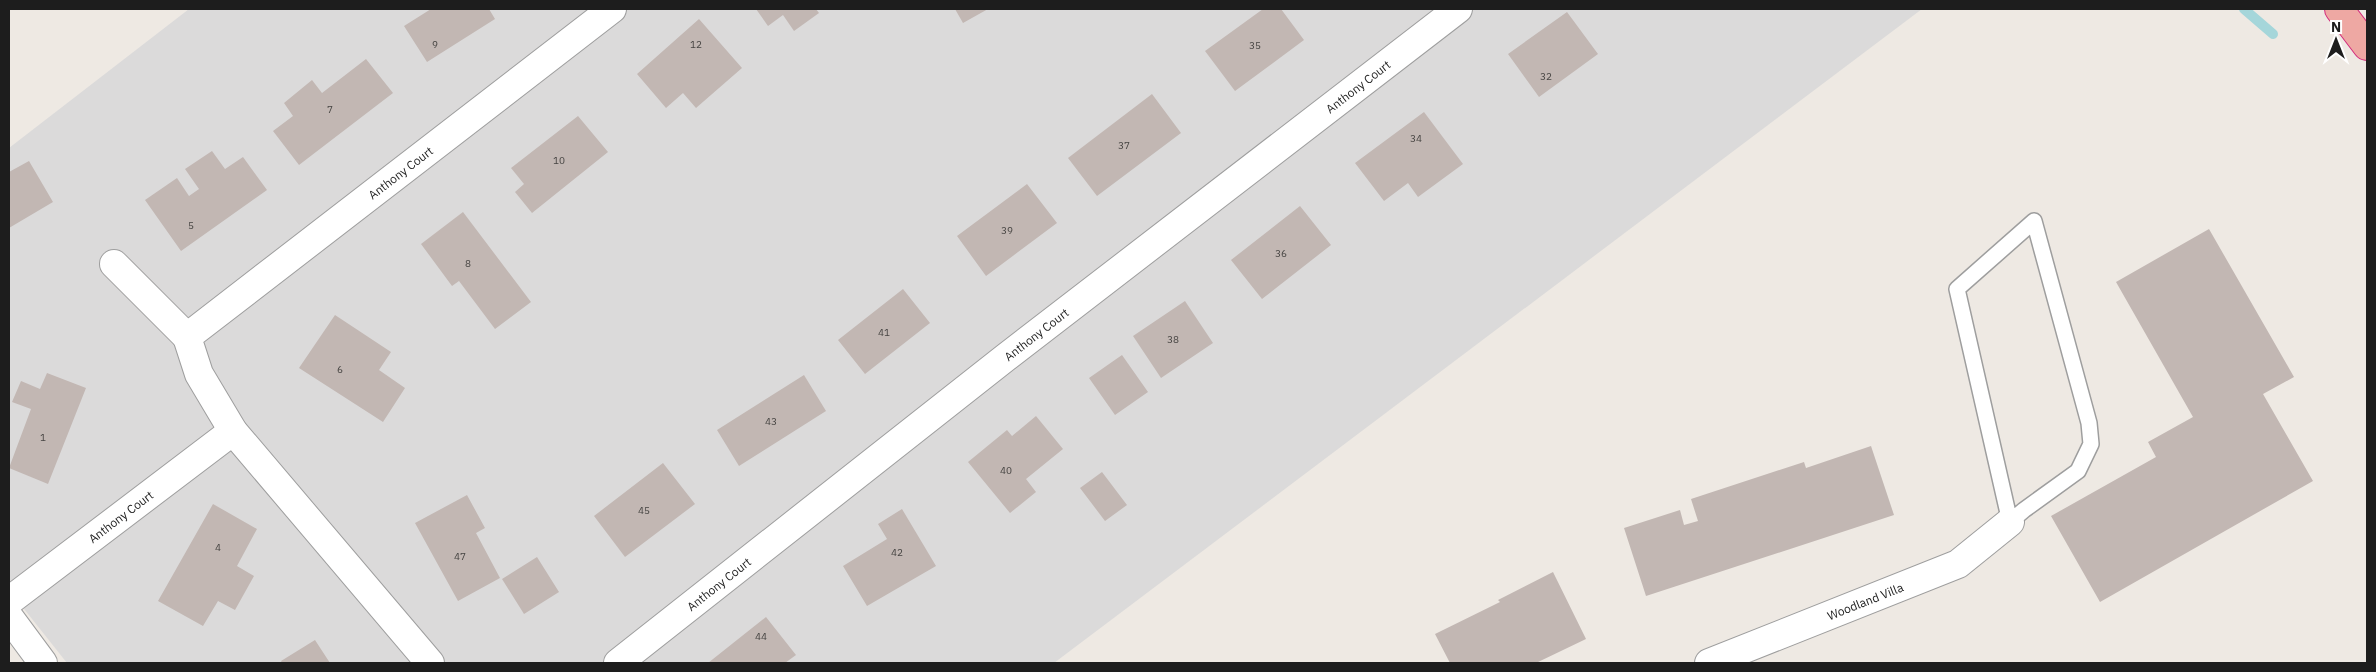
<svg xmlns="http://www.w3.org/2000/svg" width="2376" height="672" font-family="'IBM Plex Sans',sans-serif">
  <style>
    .residential { fill: #dbdada }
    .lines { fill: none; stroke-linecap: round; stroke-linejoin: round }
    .stream { stroke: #a5d6da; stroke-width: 10 }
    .building { fill: #c2b7b3 }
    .service-casing { stroke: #9e9e9e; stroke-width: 18 }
    .minor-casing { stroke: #9e9e9e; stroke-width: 30 }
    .tertiary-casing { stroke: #9e9e9e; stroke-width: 30 }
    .trunk-casing { stroke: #d22a7c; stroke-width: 30 }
    .service { stroke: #fff; stroke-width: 15 }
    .minor { stroke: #fff; stroke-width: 28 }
    .tertiary { stroke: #fff; stroke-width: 28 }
    .trunk { stroke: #eea8a3; stroke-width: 28 }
    .labels { text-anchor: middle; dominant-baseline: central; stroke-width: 4.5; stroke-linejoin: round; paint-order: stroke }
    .number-label { font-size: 10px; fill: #464442 }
    .street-label { font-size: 12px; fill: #1d1d1d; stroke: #fff }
  </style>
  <rect width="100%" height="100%" fill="#eee9e3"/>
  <!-- residential -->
  <path class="residential" d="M189,9h1733l-868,654h-987l-58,-73v-442z"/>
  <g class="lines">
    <!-- stream -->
    <path class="stream" d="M2244,9l29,25"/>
  </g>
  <!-- building -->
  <path class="building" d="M431,9h58l6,10 -68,43 -23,-36z
    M756,9h60l3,4 -25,18 -11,-16 -15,11z
    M955,9h33l-25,14z
    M1263,9h18l23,31 -69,51 -30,-40z
    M1567,12l31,42 -59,43 -31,-43z
    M699,19l43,49 -46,40 -13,-15 -17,15 -29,-34z
    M366,59l27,34 -94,72 -26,-34 20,-15 -9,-13 28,-23 10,13z
    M1152,94l29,39 -84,63 -29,-38z
    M1424,112l39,52 -45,33 -10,-14 -24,18 -29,-38z
    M578,116l30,36 -76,61 -17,-21 9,-8 -13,-16z
    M212,151l13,18 18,-12 24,33 -86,61 -36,-51 32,-22 12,18 10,-7 -14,-20z
    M29,161l24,41 -44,26v-56z
    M1027,184l30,39 -71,53 -29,-40z
    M1300,206l31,39 -69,54 -31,-39z
    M463,212l68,90 -36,27 -36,-48 -7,5 -31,-42z
    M2209,229l85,148 -31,17 50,87 -213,121 -49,-86 105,-59 -8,-15 45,-25 -77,-135z
    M903,289l27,34 -65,51 -27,-34z
    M1185,301l28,42 -52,35 -28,-42z
    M335,315l56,37 -12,18 26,18 -22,34 -84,-54z
    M1122,355l26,37 -33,23 -26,-37z
    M47,373l39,15 -38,96 -39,-16 22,-59 -19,-7 9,-21 19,8z
    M804,375l22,36 -87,55 -22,-36z
    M1036,416l27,33 -37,30 10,13 -26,21 -42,-51 39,-32 5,6z
    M1871,446l23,69 -248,81 -22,-68 56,-18 4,15 14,-4 -7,-22 113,-37 2,6z
    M663,463l32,41 -70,53 -31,-41z
    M1102,472l25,33 -22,16 -25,-33z
    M467,495l18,33 -9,5 24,45 -42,23 -43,-78z
    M213,504l44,25 -20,37 17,10 -19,34 -17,-9 -15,25 -45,-25z
    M902,509l34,57 -69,40 -24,-40 44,-27 -9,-15z
    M537,557l22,35 -35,22 -22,-35z
    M1553,572l33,67 -50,24h-86l-15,-29 65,-32 -2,-2z
    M766,617l30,38 -11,8h-77z
    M315,640l15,23h-48l-1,-2z"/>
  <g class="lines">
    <defs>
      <path id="service" d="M2034,221l55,202 2,21 -13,27 -54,39 -14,12 -53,-233z"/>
      <g id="minor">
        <path d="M114,264l73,73"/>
        <path id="s1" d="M9,601l224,-170"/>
        <path id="s2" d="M430,663l-197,-232 -34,-57 -12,-37 425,-328"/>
        <path id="s3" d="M618,663l387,-305 453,-349"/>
        <path id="s4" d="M1709,663l249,-99 52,-42"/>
      </g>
      <path id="tertiary" d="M9,617l34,46"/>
      <path id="trunk" d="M2339,9l28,37"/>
    </defs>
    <!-- service casing -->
    <use href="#service" class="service-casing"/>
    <!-- minor casing -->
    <use href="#minor" class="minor-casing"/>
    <!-- tertiary casing -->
    <use href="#tertiary" class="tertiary-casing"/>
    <!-- trunk casing -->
    <use href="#trunk" class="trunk-casing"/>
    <!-- service -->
    <use href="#service" class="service"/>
    <!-- minor -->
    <use href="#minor" class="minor"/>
    <!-- tertiary -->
    <use href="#tertiary" class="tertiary"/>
    <!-- trunk -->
    <use href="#trunk" class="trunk"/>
  </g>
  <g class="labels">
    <!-- number labels -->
    <g class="number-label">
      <text x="435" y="44">9</text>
      <text x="696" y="44">12</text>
      <text x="1255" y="45">35</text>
      <text x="1546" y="76">32</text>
      <text x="330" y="109">7</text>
      <text x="1416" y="138">34</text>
      <text x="1124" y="145">37</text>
      <text x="559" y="160">10</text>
      <text x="191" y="225">5</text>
      <text x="1007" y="230">39</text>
      <text x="1281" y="253">36</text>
      <text x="468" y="263">8</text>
      <text x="884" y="332">41</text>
      <text x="1173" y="339">38</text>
      <text x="340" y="369">6</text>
      <text x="771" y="421">43</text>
      <text x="43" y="437">1</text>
      <text x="1006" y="470">40</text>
      <text x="644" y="510">45</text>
      <text x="218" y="547">4</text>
      <text x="897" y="552">42</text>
      <text x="460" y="556">47</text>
      <text x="761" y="636">44</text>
    </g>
    <!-- street labels -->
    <g class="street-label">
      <text stroke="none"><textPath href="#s3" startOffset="938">Anthony Court</textPath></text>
      <text stroke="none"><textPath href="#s2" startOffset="679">Anthony Court</textPath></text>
      <text stroke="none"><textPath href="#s3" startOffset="532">Anthony Court</textPath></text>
      <text stroke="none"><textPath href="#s1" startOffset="140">Anthony Court</textPath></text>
      <text stroke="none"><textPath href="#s3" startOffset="128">Anthony Court</textPath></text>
      <text stroke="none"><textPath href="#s4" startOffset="168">Woodland Villa</textPath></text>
    </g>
  </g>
  <!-- border -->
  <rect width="2376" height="672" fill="none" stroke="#1d1d1d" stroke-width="20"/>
  <!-- north arrow -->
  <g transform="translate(2336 40)" stroke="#ffffff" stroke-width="4" paint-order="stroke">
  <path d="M0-4L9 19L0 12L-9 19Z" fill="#1d1d1d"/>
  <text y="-8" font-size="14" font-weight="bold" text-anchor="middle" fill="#1d1d1d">N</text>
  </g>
</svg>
